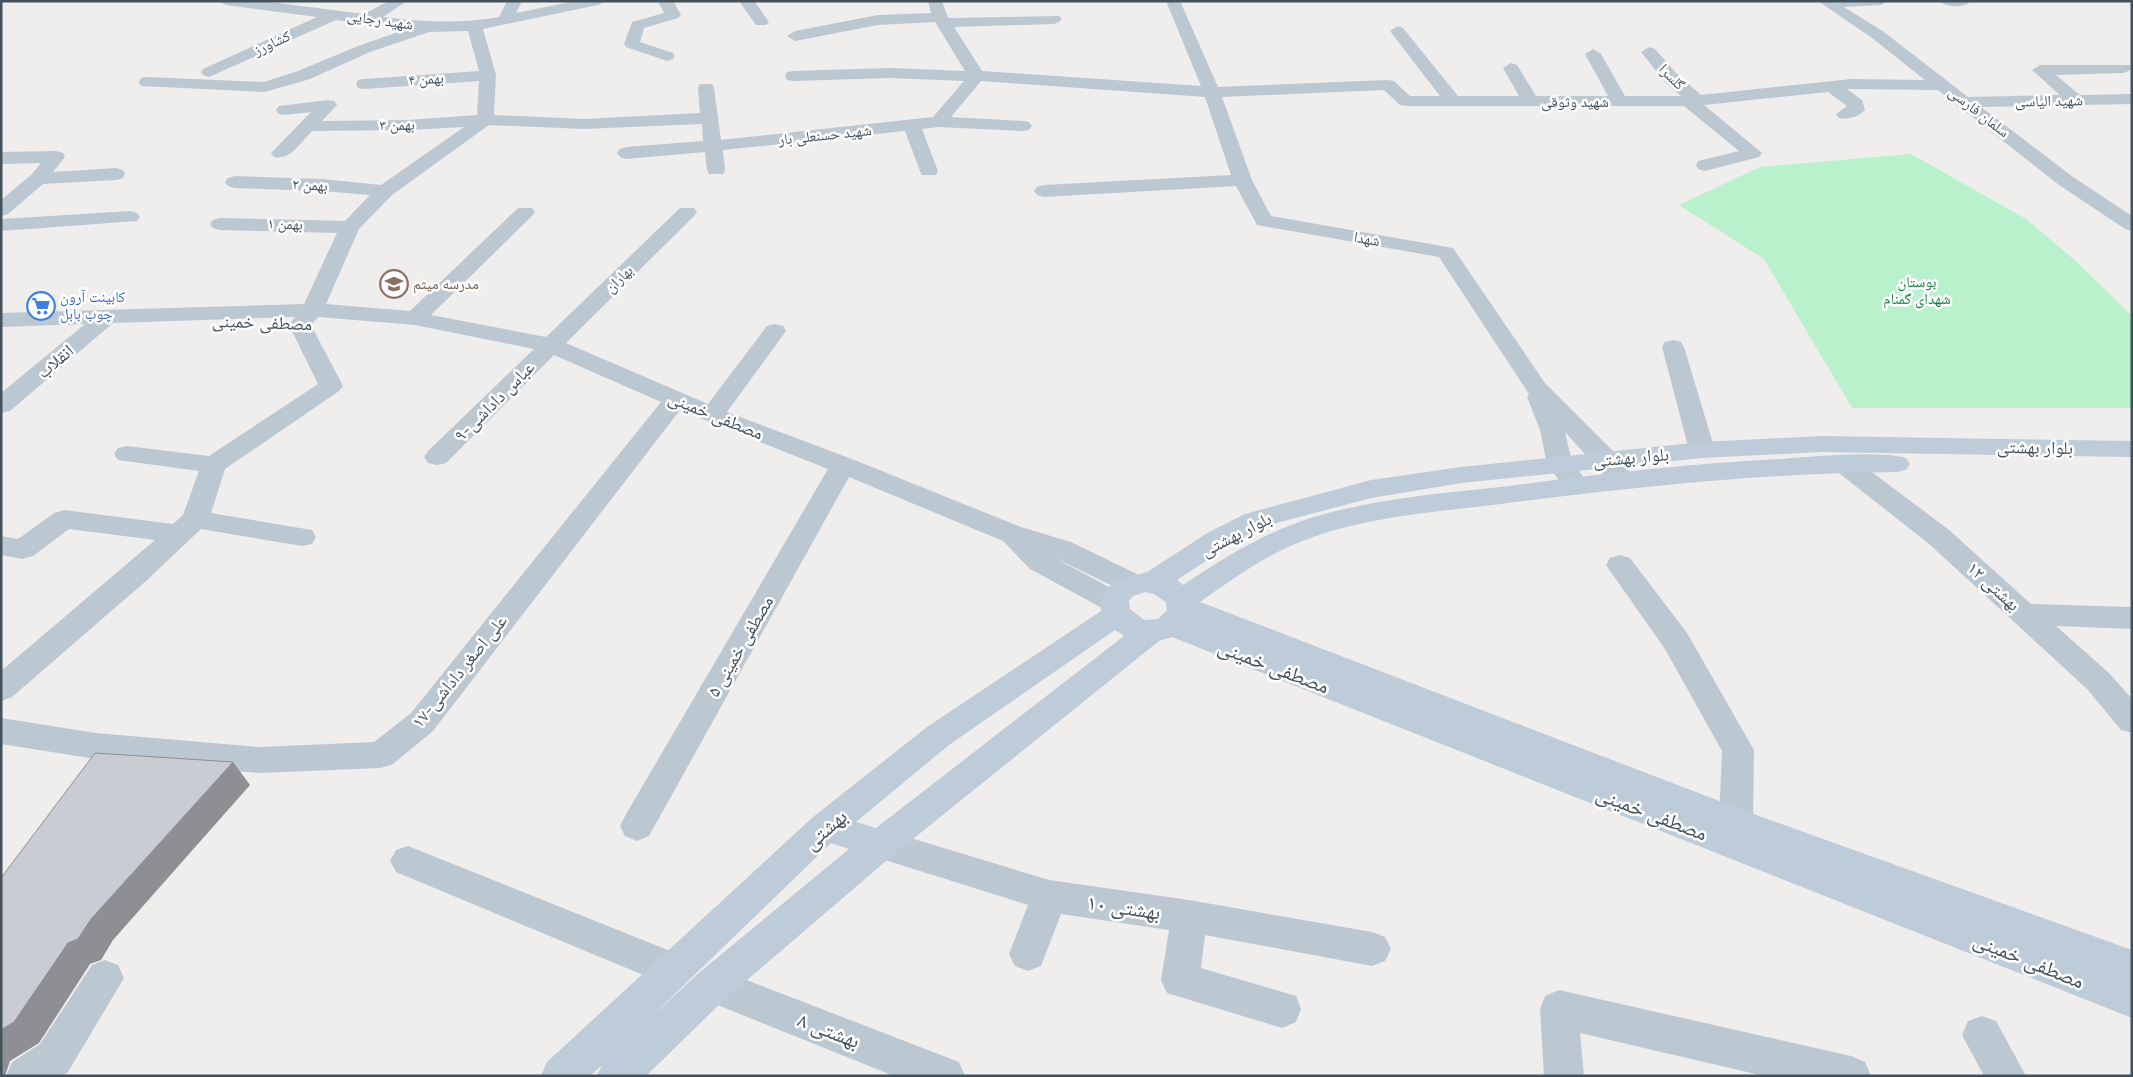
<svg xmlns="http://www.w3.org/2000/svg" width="2133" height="1077" font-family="Raleway,'Noto Naskh Arabic',sans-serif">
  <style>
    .green { fill: #b8f1cc }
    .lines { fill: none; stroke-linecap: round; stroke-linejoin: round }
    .street { fill: #bcc8d1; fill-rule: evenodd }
    .secondary { fill: #becbd8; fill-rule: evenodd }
    .shaded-wall { fill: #8d8f93 }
    .building { fill: #c9ccd2; stroke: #8d8f93 }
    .labels { text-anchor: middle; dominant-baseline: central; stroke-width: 5; stroke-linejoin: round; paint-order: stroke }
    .far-street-label { font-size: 15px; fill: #44525c; stroke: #fff }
    .far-park-label { font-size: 15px; fill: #118144; stroke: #fff }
    .far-education-label { font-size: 15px; fill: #785e54; stroke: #fff; text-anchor: start }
    .far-shop-label { font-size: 15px; fill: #366cbe; stroke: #fff; text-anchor: start }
    .street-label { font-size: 18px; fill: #44525c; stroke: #fff }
    .near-street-label { font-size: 21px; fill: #44525c; stroke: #fff }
  </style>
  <rect width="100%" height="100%" fill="#f0eded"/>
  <!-- green -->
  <path class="green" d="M1911,154l115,65 53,45 53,52v92h-280l-88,-149 -85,-54 81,-38z"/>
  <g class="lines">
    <!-- street -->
    <path class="street" d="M219,1h43l102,13 25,-13h18l-24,16c39,5 77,7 116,0l8,-16h15l-6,12 59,-12h30l-7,4 -115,24 13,46 -2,40 90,4 116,-6 -2,-25 2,-4h12l2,4 7,52 212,-23 31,-36 -74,-3 -97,3 -6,-1 -2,-4 2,-4 6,-1 97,-3 75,3 -30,-49 -57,3 -83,16 -8,-5 8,-5 83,-16 53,-2 -3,-12h14l6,17 111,-2 3,3 -3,3 -5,2 -100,3 28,44 219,15 -35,-85h14l38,86 170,-7 6,1 16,15h30l-50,-65 8,-5 5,2 55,68h61l-16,-28 8,-5 6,2 19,31h72l-23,-42 8,-5 8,5 24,42h56l-16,-14 -24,-30 8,-5 6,2 22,25 24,21 150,-16 74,1 -53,-42 -54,-37h70l-7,4 -37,2 40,25 84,65 92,-2 -28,-25 8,-5h90l2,4 -8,4 -68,2 24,20 52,-1v10l-151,3 92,70 59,39v15l-7,-2 -66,-44 -121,-95 -91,-1 15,11 3,10c-6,7 -18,10 -26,8l-3,-4 11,-8 -19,-14 -124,13 58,48 -3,4 -54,14 -7,-2 -2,-4 2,-4 41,-10 -55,-45h-278l-6,-1 -16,-15 -162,7 30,83 19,36 182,32 92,135 70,70 21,27 -4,6 -9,2 -9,-2 -49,-54 7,30 18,24 -4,6 -9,3 -9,-3 -21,-28 -7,-34 -13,-33 2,-3 -90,-137 -182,-32 -21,-39 -192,11 -7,-2 -3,-4 3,-4 7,-2 187,-10 -26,-78 -224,-16 -30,36 72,4 6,1 3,4 -3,4 -6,1 -85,-4 -16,2 16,42 -2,4h-14l-2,-4 -15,-40 -182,19 2,20 -2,4h-14l-2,-4 -2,-18 -79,7 -6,-2 -3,-4 3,-4 6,-2 77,-6 -1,-17 -118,5 -95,-4 -97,70 -33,34 -33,75 84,7 108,-103h14l3,4 -3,4 -101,99 115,22 134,-129h14l3,4 -3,4 -128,127 142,61 59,-78 8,-2 8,2 3,5 -59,81 125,47 169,68 50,15 72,35 4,7 -4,7 -10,3 -10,-3 -72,-35 73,39 5,7 -5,7 -10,3 -10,-3 -74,-40 -27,-28 -154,-64 -200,359 -12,5 -12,-5 -5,-10 5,-10 203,-347 -148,-59 -247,321 -40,33 -12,4 -121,5 -164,-14 -95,-15v-26l95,15 164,14 114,-5 37,-29 250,-311 -107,-47 -108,108 -9,2 -9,-2 -4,-6 4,-6 106,-102 -119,-24 -97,-8 -7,8 32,61 -4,5 -114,78 -14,44 101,17 4,7 -4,7 -10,2 -101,-17 -55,52 -134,116 -11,4v-30l154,-131 -86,-11 -36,27 -10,3 -22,-4v-19l17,3 36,-26 10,-3 109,14 10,-9 16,-44 -81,-11 -4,-6 4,-6 9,-2 82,10 109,-72 -29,-59 6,-8 -182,6 -103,88 -9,2v-20l84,-69 -84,3v-14l303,-9 33,-71 -117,-3 -7,-2 -3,-4 3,-4 7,-2 125,3 25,-26 -47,-4 -88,-3 -7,-2 -3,-4 3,-4 7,-2 88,3 58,6 83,-58 -56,3 -96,1c-11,11 -22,30 -38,26l-3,-4 40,-41 -26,3 -6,-1 -3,-4 3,-4 49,-6 6,1 3,4 -15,16 86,-1 69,-5 2,-34 -115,8 -6,-1 -2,-4 2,-4 6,-1 115,-8 -11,-40 -39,1 -59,20 -60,27 -45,13 -124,-6 -2,-4 2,-4 6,-1 117,5 34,-11 60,-25 49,-17 -71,-9 -127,57 -6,-2 -2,-3 2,-3 114,-52 -91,-12z
      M658,1h15l8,14 -3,3 -34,10 -4,14 33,11 2,3 -2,3 -6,2 -41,-14 -2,-3 8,-22 32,-9z
      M739,1h15l15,21 -3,3h-10z
      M1940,1h31c-6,7 -25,7 -31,0z
      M56,151l7,2 2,4 -12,15 63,-4 7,2 2,4 -2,4 -7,2 -73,4 -35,30 -7,2v-16l30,-25 10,-12 -40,1v-12z
      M130,211l7,2 3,4 -3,4 -136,10v-12z
      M1673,340l8,2 3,5 31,103 -4,6 -9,2 -9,-2 -4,-6 -27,-103 3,-5z
      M1844,456l9,2 95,71 83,75 101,3v22l-76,-3 53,47 23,26v34l-11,-3 -34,-41 -159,-146 -93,-73 -4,-6 4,-6z
      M1620,555l10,3 57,75 67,117 -1,72 -5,10 -12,5 -12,-5 -5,-10 3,-71 -57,-102 -59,-84 4,-7z
      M881,829l168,51 140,20 183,32 13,5 6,12 -6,12 -13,5 -167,-31 -4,33 95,28 5,13 -5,13 -14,6 -115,-35 -6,-13 8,-50 -108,-16 -20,52 -13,5 -13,-5 -6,-12 19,-49 -159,-50 -5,-11 5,-11z
      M408,846l277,111 6,12 -6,12 -13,6 -276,-115 -6,-11 6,-11z
      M105,960l13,5 6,13 -56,94 -6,4h-56l6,-14 28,-18 52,-79z
      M713,967l246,95 6,14h-71l-194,-78 -6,-13 6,-13z
      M1559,990l292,66 14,6 6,14h-107l-184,-43 4,43h-40l-4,-67 5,-13z
      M1982,1016l14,5 30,55h-42l-22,-41 6,-14z"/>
    <!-- secondary -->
    <path class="secondary" d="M1822,436l310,5v16l-310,-5 -120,6 -241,25 -90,15 -106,28 -36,20 -52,34 6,5c42,-28 82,-53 131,-68 60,-18 123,-23 186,-30 92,-12 185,-23 278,-28 33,-2 98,-9 128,-1l4,6 -4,6 -9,2c-133,1 -264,15 -396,32 -65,8 -132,12 -193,35 -40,14 -74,39 -108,63l548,210 384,138v68l-960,-381 -13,4 -266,214 -167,143 -80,78h-49l5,-11 -12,11h-49l6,-14 266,-245 114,-90 174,-116 -1,-11 13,-18 34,-10 62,-40 36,-18 126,-34 90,-13 241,-25zM1145,592l9,2 12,8 1,8 -9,9 -14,1 -14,-11 -1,-8 4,-5zM1115,630l9,6 -248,192 -20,-6 93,-77zM831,843l18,6 -149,123 -52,48z"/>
  </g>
  <!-- shaded-wall -->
  <path class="shaded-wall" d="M233,762l17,23 -137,155 -12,20 -11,4 -51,79 -29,18 -5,15h-4v-46l67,-87 23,-24z"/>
  <!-- building -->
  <path class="building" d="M95,753l138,9 -142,157 -13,20 -10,4 -54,79 -13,8v-152z"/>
  <!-- icons -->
  <defs>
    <symbol id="school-ring" viewBox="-11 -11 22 22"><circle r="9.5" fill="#fff" stroke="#8d6e63" stroke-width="1.5"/><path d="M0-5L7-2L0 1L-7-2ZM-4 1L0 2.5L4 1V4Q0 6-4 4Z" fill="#8d6e63"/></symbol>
    <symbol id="supermarket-ring" viewBox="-11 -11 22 22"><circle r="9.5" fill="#fff" stroke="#3f7fe0" stroke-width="1.5"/><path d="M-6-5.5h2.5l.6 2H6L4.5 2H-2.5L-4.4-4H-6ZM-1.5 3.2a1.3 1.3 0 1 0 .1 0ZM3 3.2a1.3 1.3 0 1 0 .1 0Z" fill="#3f7fe0"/></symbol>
  </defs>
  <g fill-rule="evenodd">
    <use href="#school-ring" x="378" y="268" width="32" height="32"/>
    <use href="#supermarket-ring" x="25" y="290" width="32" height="32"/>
  </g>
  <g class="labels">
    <!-- far-street labels -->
    <g class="far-street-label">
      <text transform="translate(380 20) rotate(8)">شهید رجایی</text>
      <text transform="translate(272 43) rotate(-25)">کشاورز</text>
      <text transform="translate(1672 77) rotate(45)">گلسرا</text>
      <text transform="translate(426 79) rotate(-4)">بهمن ۴</text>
      <text transform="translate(2049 101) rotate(-1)">شهید الیاسی</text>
      <text x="1575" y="102">شهید وثوقی</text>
      <text transform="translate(1979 112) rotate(38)">سلمان فارسی</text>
      <text transform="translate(397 125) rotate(-1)">بهمن ۳</text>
      <text transform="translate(825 135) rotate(-6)">شهید حسنعلی بار</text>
      <text transform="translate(310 185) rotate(3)">بهمن ۲</text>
      <text transform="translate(285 224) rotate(2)">بهمن ۱</text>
      <text transform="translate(1367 239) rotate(10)">شهدا</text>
      <text transform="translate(619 279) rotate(-44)">بهاران</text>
    </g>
    <!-- far-park labels -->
    <g class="far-park-label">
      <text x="1917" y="282">بوستان<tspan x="1917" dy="17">شهدای گمنام</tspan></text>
    </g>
    <!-- far-education labels -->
    <g class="far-education-label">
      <text x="413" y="284">مدرسه میثم</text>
    </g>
    <!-- far-shop labels -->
    <g class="far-shop-label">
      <text x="60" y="297">کابینت آرون<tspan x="60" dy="17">چوب بابل</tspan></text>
    </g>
    <!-- street labels -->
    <g class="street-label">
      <text transform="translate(262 322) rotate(2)">مصطفی خمینی</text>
      <text transform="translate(55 361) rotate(-40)">انقلاب</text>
      <text transform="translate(494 401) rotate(-45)">عباس داداشی-۹</text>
      <text transform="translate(716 415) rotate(22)">مصطفی خمینی</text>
      <text transform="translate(2035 447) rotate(1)">بلوار بهشتی</text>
      <text transform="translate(1631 457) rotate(-5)">بلوار بهشتی</text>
      <text transform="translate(1236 534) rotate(-27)">بلوار بهشتی</text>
      <text transform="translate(1994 586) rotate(42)">بهشتی ۱۲</text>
      <text transform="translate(740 646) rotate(-60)">مصطفی خمینی ۵</text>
      <text transform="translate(459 671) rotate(-51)">علی اصغر داداشی-۱۷</text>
    </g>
    <!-- near-street labels -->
    <g class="near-street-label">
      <text transform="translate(1274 666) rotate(21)">مصطفی خمینی</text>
      <text transform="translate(1652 813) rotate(21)">مصطفی خمینی</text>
      <text transform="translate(825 829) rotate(-41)">بهشتی</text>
      <text transform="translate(1124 907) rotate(8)">بهشتی ۱۰</text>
      <text transform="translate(2029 960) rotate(22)">مصطفی خمینی</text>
      <text transform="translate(829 1030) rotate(21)">بهشتی ۸</text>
    </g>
  </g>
  <!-- border -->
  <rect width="2133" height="1077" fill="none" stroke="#44525c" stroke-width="5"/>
</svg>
